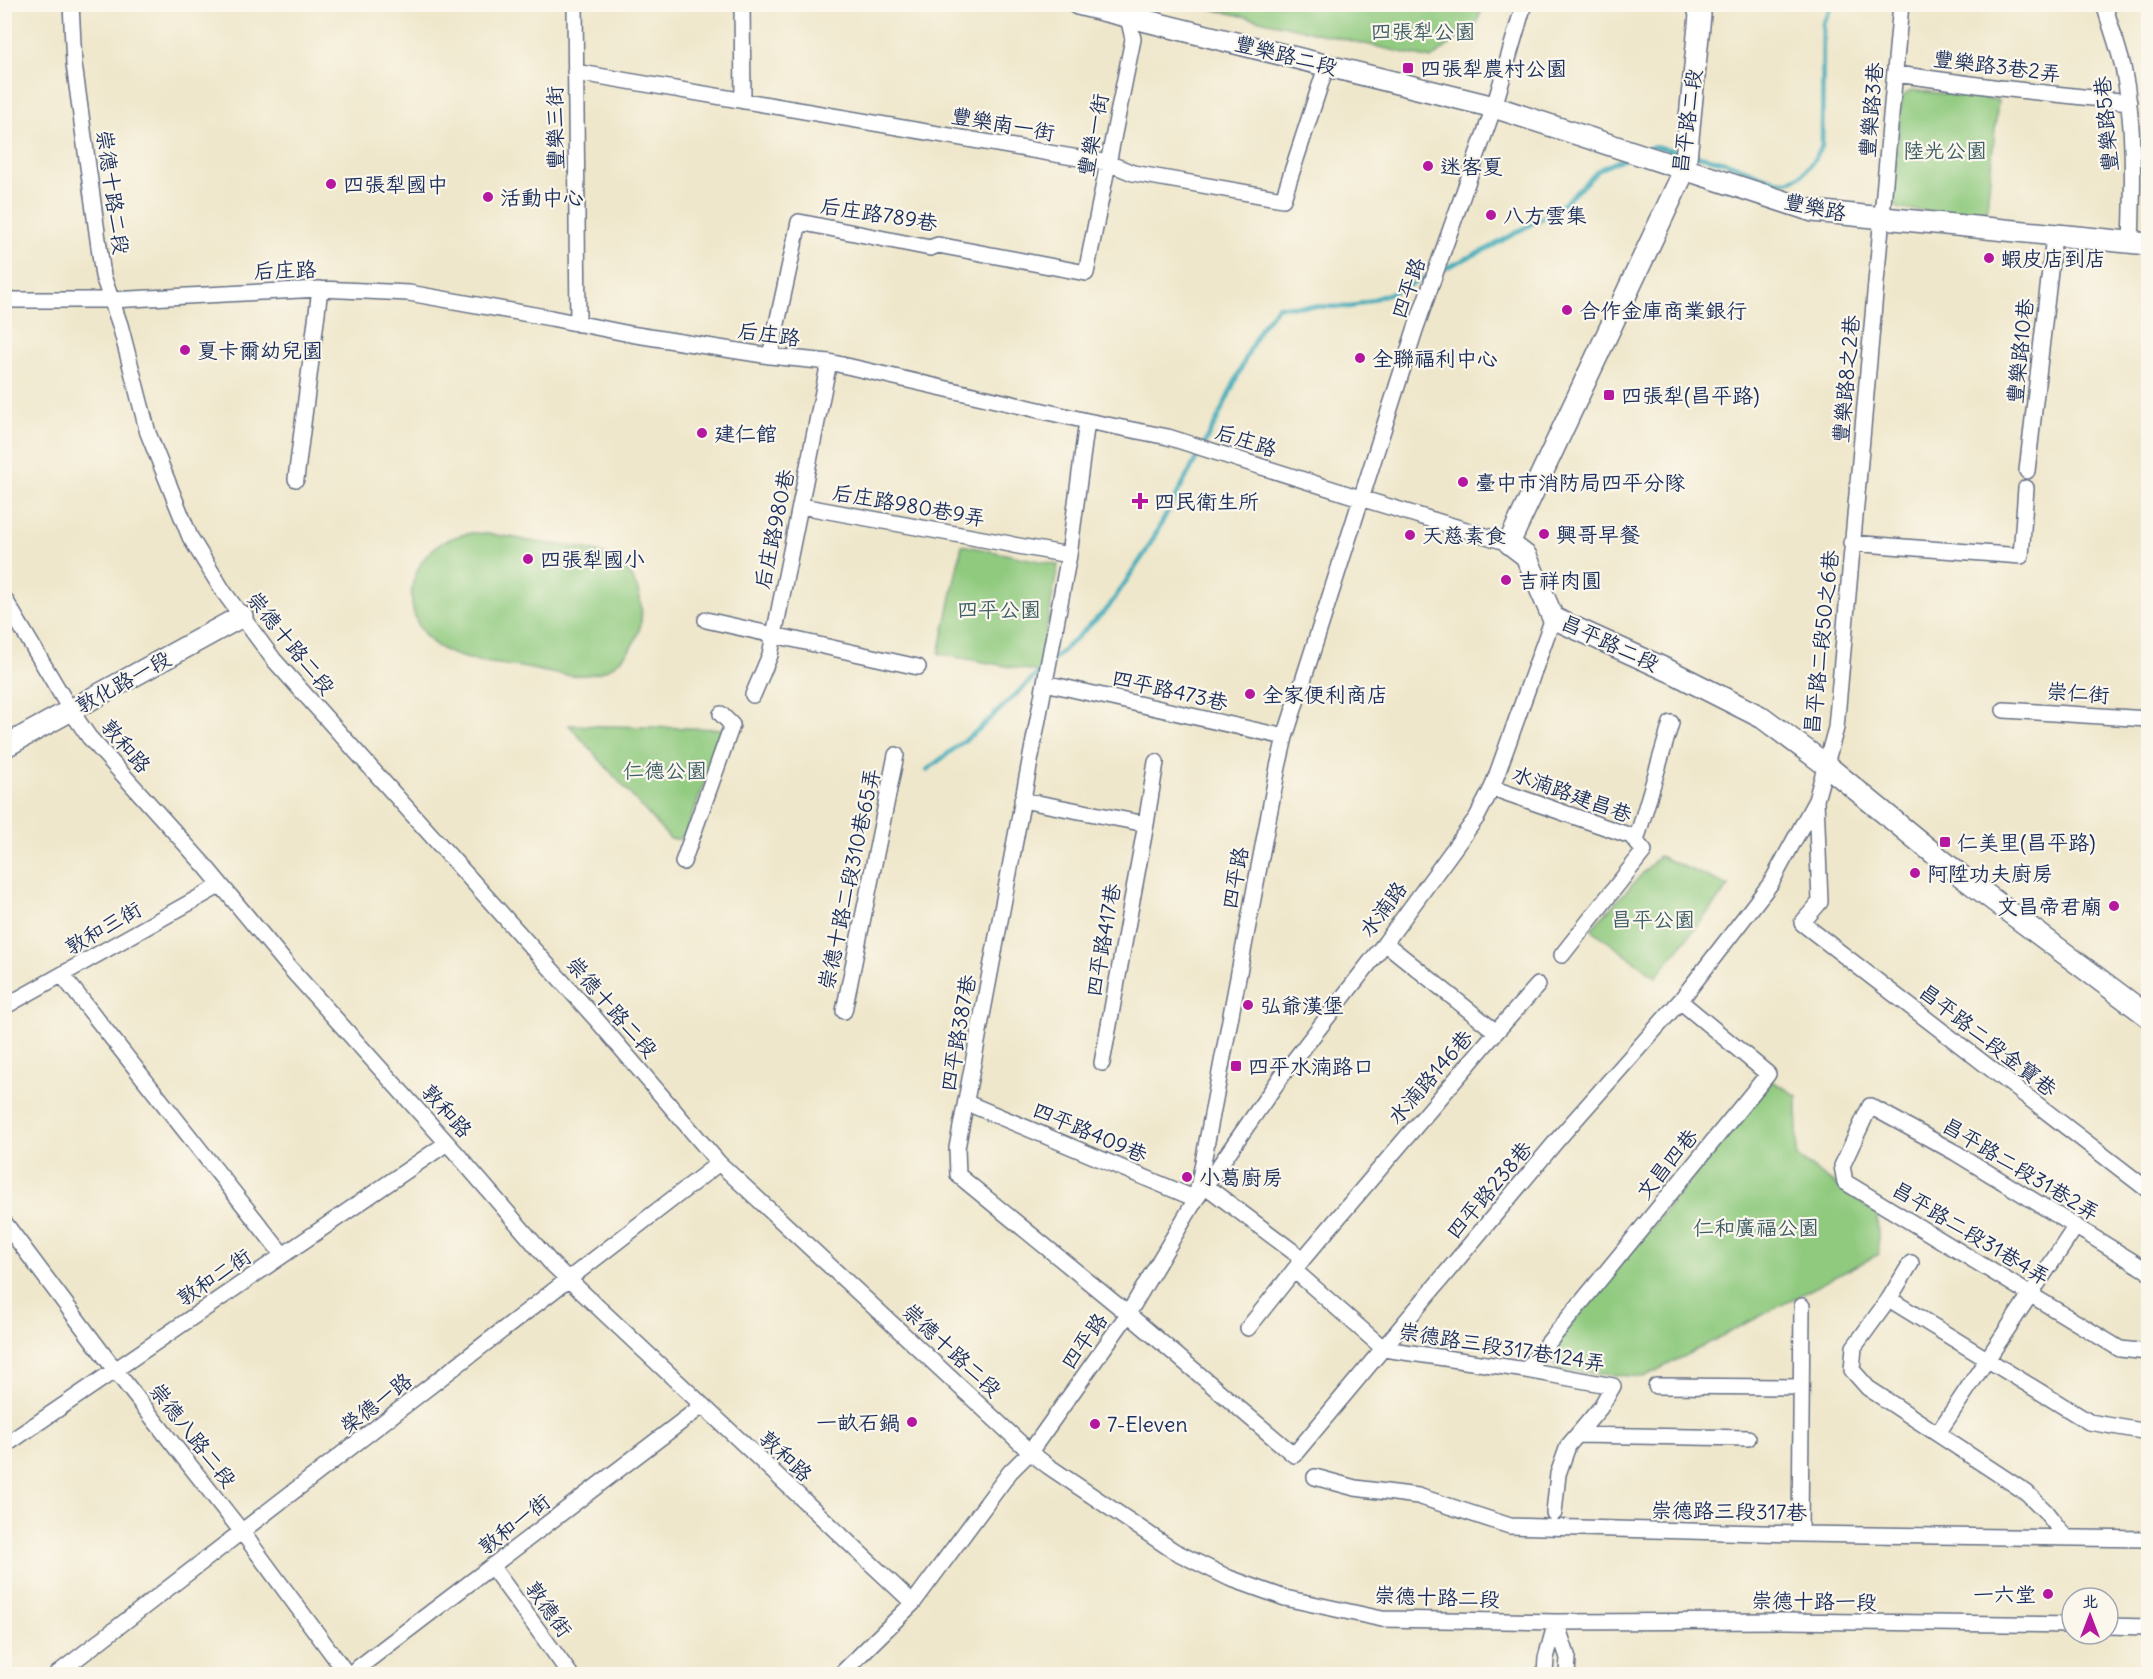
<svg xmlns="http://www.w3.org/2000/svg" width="2153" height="1679" font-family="Delius,'LXGW WenKai TC',sans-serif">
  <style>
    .green { fill: #90ca7f; stroke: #567c6e; stroke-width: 1.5 }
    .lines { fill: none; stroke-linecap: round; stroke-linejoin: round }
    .stream { stroke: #3dabba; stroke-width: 4.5 }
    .street-casing { stroke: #656f84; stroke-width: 18 }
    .secondary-casing { stroke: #656f84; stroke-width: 24 }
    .street { stroke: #fff; stroke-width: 15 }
    .secondary { stroke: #fff; stroke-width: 21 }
    .poi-dot { fill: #b5179e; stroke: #fbf7ec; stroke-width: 2 }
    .labels { text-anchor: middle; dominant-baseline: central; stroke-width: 4.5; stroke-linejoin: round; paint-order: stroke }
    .park-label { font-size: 21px; fill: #3e5e68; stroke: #fbf7ec }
    .street-label { font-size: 21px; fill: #1b2f5e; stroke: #fbf7ec }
    .poi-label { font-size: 21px; fill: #1b2f5e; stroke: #fbf7ec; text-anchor: start }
  </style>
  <rect width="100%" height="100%" fill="#fbf7ec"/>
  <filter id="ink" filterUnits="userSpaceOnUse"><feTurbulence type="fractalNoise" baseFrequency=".0167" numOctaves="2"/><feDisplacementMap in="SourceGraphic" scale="12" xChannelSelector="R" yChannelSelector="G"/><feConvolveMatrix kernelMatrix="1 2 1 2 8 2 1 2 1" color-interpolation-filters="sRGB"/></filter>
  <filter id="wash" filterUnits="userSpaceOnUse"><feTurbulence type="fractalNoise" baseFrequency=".008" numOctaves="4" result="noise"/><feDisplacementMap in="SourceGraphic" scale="24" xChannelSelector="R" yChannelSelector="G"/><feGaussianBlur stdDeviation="1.35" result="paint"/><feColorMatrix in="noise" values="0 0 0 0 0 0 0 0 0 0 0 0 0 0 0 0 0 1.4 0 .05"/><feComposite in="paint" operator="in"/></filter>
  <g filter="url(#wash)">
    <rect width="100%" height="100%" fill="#efe7cb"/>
    <!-- green -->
    <path class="green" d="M443,4l-283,3v-3z
      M1194,5l289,-1v1l-6,18 -46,36z
      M1912,90l86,10 -12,116 -87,-7 -7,-10 10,-102z
      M472,533c21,0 42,5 63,9 25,4 58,4 80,18 15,10 25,28 26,46 2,15 -2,30 -11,43 -9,12 -22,22 -37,25 -23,5 -49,-3 -72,-7 -40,-6 -93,-6 -107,-53 -4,-15 -3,-31 4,-45 10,-22 31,-33 54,-36z
      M962,545l96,20 -19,107 -100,-18z
      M569,725l157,4 -43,110h-13z
      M1659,856l70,30 -73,91 -65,-48z
      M1772,1081l25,15v61l80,57 2,40 -235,123 -86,-6 -11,-17z"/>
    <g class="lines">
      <!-- stream -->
      <path class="stream" d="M1647,149l7,-3 28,6
        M1693,155c14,3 28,5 41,10 44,16 61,33 88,-19l1,-123 10,-19
        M1439,271l50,-23 69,-39 42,-40 25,-11
        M1054,659l54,-51 39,-58 69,-128 43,-92 19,-24 73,1 48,-17 30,-14
        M927,770l51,-40 65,-61"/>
    </g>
  </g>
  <g filter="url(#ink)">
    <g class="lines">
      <defs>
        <path id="street" d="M71,4l3,60 29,212 17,49 28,108 42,104 33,54 51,69 321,358 124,145 311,289 18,14 126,85 55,27 56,20 97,21 174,3 230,-1 286,4
          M575,4l3,320
          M742,4l1,97
          M2104,4c6,21 14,42 19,63 12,57 10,117 8,176
          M575,72l533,91 25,10 150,26 44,-135
          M1896,74l104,14 129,14
          M4,300h107l209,-11 89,4 142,25 79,16 140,22 59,6 258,59 81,16 192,61 149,45
          M770,356l29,-134 131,26 8,-3 148,28 47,-234 -8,-35
          M1087,421l-18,134 -112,593 1,27 170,139 166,141 265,-317 121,-137 91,-118 45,-83 20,-72 65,-724
          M2027,471l27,-235
          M296,479l24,-190
          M801,506l209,38
          M1851,543l170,13 5,-68
          M1013,545l56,10
          M4,598l67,113 18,26 117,130 83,100 168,187 94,109 362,340
          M706,620l212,47
          M1045,683l240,54
          M753,695l17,-40 59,-293
          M2004,710l144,9
          M1492,788l139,48 13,15 -82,104
          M1022,800l124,24 -44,239
          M1816,800l4,102 -18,21 346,267
          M1146,824l10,-62
          M1636,841l35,-118
          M683,862l49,-137 -11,-11
          M62,975l221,280
          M4,1007l217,-122
          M844,1011l52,-256
          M1496,1032l42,-47
          M967,1103l229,96 85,-122 104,-134 92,-126 15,-29 61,-170
          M1207,1187l96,72
          M4,1222l111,148 127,162 105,142
          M1911,1263l-22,36 -35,48 -2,23 16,18 159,105 18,18 21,27
          M1294,1270l90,79 142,21 87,16 -13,22 -32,38 -10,28 -4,39
          M2148,1271l-192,-118 -86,-47 -28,60 3,16 275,167 28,3
          M1889,1299l200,123 59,10
          M1248,1328l55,-69 193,-227 -111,-89
          M1526,1370l242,-296 -88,-73
          M1656,1386l145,1
          M1938,1433l138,-207
          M1578,1435l170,3
          M4,1446l443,-303
          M1315,1477l40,11 63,8 92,30 290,8 348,5
          M1800,1534l2,-228
          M492,1567l78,107
          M1556,1622l12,36 -1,16
          M2108,1626l40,1
          M57,1674l662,-511
          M350,1674l352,-268
          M841,1674l72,-71 97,-131 20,-20 98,-138 68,-115 82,-432 7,-30 130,-407 79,-223 30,-103
          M1545,1674l1,-16 10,-36"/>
        <path id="secondary" d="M1078,4l416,103 319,104 335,33
          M1697,4l3,11 -15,154 -176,374 17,13 27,62 121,55 89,45 63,47 134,110 188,141
          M4,747l238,-131"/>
      </defs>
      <!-- street casing -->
      <use href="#street" class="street-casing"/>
      <!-- secondary casing -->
      <use href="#secondary" class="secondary-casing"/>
      <!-- street -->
      <use href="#street" class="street"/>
      <!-- secondary -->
      <use href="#secondary" class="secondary"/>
    </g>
  </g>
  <!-- markers -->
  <g class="poi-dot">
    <rect x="1402" y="62" width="12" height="12" rx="3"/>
    <circle cx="1428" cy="166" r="6"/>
    <circle cx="331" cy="184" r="6"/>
    <circle cx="488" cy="197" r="6"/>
    <circle cx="1491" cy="215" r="6"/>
    <circle cx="1989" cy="258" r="6"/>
    <circle cx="1567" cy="310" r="6"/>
    <circle cx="185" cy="350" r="6"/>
    <circle cx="1360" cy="358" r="6"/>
    <rect x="1603" y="389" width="12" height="12" rx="3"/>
    <circle cx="702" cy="433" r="6"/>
    <circle cx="1463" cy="482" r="6"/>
    <path d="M1137 492h6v6h6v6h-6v6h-6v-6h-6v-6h6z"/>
    <circle cx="1544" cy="534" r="6"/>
    <circle cx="1410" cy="535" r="6"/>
    <circle cx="528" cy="559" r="6"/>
    <circle cx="1506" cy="580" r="6"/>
    <circle cx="1250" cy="694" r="6"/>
    <rect x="1939" y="836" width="12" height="12" rx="3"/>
    <circle cx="1915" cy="873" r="6"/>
    <circle cx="2114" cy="906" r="6"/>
    <circle cx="1248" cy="1005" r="6"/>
    <rect x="1230" y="1060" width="12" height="12" rx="3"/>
    <circle cx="1187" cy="1177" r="6"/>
    <circle cx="912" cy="1422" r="6"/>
    <circle cx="1095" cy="1424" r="6"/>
    <circle cx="2048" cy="1594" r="6"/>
  </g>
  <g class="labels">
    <!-- park labels -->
    <g class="park-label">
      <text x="1423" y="31">四張犁公園</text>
      <text x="1945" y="150">陸光公園</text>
      <text x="999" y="609">四平公園</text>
      <text x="665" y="770">仁德公園</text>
      <text x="1653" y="919">昌平公園</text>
      <text x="1756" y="1227">仁和廣福公園</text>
    </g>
    <!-- street labels -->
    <g class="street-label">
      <text transform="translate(1286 55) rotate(14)">豐樂路二段</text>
      <text transform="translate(1997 66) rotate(7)">豐樂路3巷2弄</text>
      <text transform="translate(1871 110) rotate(-85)">豐樂路3巷</text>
      <text transform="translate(1687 121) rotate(-82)">昌平路二段</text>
      <text transform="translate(1003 124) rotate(10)">豐樂南一街</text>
      <text transform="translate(2106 124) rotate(-95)">豐樂路5巷</text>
      <text transform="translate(555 128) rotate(-91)">豐樂三街</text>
      <text transform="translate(1093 135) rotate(-79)">豐樂一街</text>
      <text transform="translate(113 192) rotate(82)">崇德十路二段</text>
      <text transform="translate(1815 207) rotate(12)">豐樂路</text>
      <text transform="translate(879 214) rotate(9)">后庄路789巷</text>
      <text transform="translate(285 270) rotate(-2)">后庄路</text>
      <text transform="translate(1408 288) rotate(-71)">四平路</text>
      <text transform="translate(769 334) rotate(8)">后庄路</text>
      <text transform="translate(2020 351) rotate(-84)">豐樂路10巷</text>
      <text transform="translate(1846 379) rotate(-85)">豐樂路8之2巷</text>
      <text transform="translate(1246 440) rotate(18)">后庄路</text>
      <text transform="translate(909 505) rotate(10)">后庄路980巷9弄</text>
      <text transform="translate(774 529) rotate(-78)">后庄路980巷</text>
      <text transform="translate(1821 642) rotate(-84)">昌平路二段50之6巷</text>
      <text transform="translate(291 643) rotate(51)">崇德十路二段</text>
      <text transform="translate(1610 643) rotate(25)">昌平路二段</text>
      <text transform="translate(123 682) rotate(-29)">敦化路一段</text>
      <text transform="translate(1170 690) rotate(13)">四平路473巷</text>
      <text transform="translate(2078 693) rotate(4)">崇仁街</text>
      <text transform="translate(126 746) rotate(49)">敦和路</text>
      <text transform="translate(1572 794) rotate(20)">水湳路建昌巷</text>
      <text transform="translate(1235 878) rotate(-79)">四平路</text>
      <text transform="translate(849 879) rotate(-78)">崇德十路二段310巷65弄</text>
      <text transform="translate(1383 909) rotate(-53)">水湳路</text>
      <text transform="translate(103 928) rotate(-30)">敦和三街</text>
      <text transform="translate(1103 940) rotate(-80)">四平路417巷</text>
      <text transform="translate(612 1007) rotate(49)">崇德十路二段</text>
      <text transform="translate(958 1033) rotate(-80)">四平路387巷</text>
      <text transform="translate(1988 1040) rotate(38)">昌平路二段金寶巷</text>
      <text transform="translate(1430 1077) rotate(-49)">水湳路146巷</text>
      <text transform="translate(447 1111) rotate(48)">敦和路</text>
      <text transform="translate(1090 1132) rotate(23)">四平路409巷</text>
      <text transform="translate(1667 1164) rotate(-51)">文昌四巷</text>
      <text transform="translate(2021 1169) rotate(31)">昌平路二段31巷2弄</text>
      <text transform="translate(1489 1190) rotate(-50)">四平路238巷</text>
      <text transform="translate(1971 1233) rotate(31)">昌平路二段31巷4弄</text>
      <text transform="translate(214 1277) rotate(-34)">敦和二街</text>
      <text transform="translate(1084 1341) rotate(-55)">四平路</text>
      <text transform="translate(1502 1347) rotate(9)">崇德路三段317巷124弄</text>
      <text transform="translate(952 1350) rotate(43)">崇德十路二段</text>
      <text transform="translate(376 1403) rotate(-38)">榮德一路</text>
      <text transform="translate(193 1435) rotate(52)">崇德八路二段</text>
      <text transform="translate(786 1456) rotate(43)">敦和路</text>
      <text transform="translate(1729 1511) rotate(1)">崇德路三段317巷</text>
      <text transform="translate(514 1524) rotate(-38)">敦和一街</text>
      <text transform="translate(1437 1597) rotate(2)">崇德十路二段</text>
      <text transform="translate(1814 1601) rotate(1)">崇德十路一段</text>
      <text transform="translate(549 1609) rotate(54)">敦德街</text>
    </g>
    <!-- poi labels -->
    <g class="poi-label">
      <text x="1420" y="68">四張犁農村公園</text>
      <text x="1440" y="166">迷客夏</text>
      <text x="343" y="184">四張犁國中</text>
      <text x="500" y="197">活動中心</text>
      <text x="1503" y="215">八方雲集</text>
      <text x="2001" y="258">蝦皮店到店</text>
      <text x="1579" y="310">合作金庫商業銀行</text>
      <text x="197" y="350">夏卡爾幼兒園</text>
      <text x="1372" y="358">全聯福利中心</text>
      <text x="1621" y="395">四張犁(昌平路)</text>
      <text x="714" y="433">建仁館</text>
      <text x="1475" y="482">臺中市消防局四平分隊</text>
      <text x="1154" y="501">四民衛生所</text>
      <text x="1556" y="534">興哥早餐</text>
      <text x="1422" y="535">天慈素食</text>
      <text x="540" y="559">四張犁國小</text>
      <text x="1518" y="580">吉祥肉圓</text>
      <text x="1262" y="694">全家便利商店</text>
      <text x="1957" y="842">仁美里(昌平路)</text>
      <text x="1927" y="873">阿陞功夫廚房</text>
      <text x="2102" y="906" text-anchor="end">文昌帝君廟</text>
      <text x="1260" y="1005">弘爺漢堡</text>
      <text x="1248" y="1066">四平水湳路口</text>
      <text x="1199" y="1177">小葛廚房</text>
      <text x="900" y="1422" text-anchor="end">一畝石鍋</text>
      <text x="1107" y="1424">7-Eleven</text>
      <text x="2036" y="1594" text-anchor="end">一六堂</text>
    </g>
  </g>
  <!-- margin -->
  <rect width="2153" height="1679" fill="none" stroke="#fbf7ec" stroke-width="24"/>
  <!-- north arrow -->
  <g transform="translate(2090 1616)"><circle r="28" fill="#fbf7ec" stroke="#a1a7b3" stroke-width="1.5"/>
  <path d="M0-4.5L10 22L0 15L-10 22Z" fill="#b5179e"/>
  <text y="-9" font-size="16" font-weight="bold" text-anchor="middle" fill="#1b2f5e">北</text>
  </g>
</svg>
